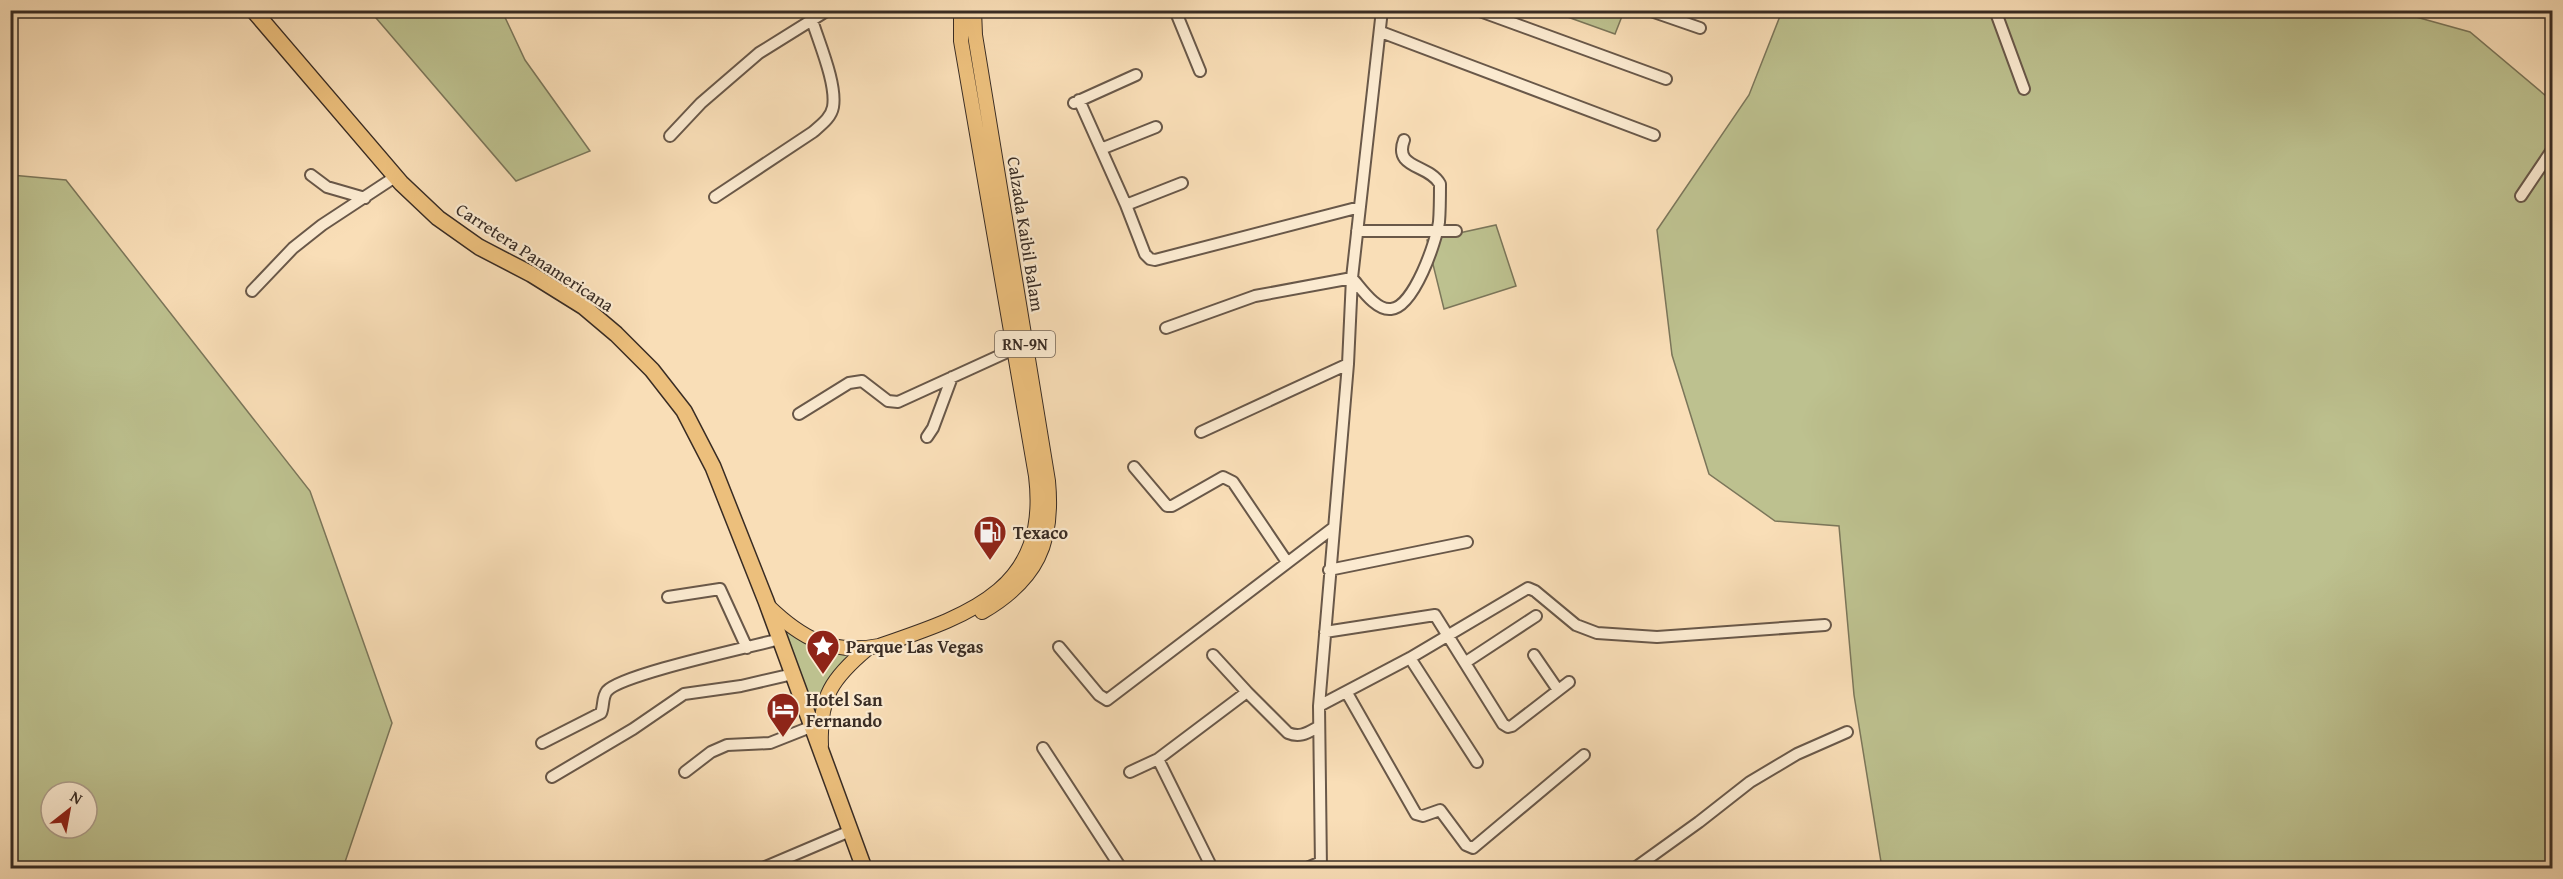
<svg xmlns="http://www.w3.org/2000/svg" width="2563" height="879" font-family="'Gentium Book Plus',serif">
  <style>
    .green { fill: #bdc18f; stroke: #7b765a; stroke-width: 1.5; fill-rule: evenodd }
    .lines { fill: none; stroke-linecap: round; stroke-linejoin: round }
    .minor-casing { stroke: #695849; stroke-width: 14 }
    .major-casing { stroke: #392c24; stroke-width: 16 }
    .highway-casing { stroke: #392c24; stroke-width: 18 }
    .minor { stroke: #fbead0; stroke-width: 10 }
    .major { stroke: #ecbf7c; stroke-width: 14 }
    .highway { stroke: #ecbf7c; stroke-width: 15 }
    .labels { text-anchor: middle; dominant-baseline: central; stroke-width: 4.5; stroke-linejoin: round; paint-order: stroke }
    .shield { fill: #fbead0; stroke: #736558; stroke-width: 1.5 }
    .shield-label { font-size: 16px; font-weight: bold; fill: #392c24 }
    .street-label { font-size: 18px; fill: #392c24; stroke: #fbead0 }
    .poi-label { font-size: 18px; font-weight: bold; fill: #392c24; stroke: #fbead0; text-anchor: start }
  </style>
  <rect width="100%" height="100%" fill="#f9deb7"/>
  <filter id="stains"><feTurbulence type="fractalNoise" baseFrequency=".00333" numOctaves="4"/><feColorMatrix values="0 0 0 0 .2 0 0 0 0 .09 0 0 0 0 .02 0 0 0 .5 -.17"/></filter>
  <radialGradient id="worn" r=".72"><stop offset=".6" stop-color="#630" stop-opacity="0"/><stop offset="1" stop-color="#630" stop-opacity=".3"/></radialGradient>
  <!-- green -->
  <path class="green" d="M1564,10h60v1l-9,23 -53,-19z
    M2391,10l79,22 82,69v767h-670l-28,-173 -15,-169 -64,-5 -66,-47 -37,-119 -15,-125 92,-135 33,-84z
    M370,11h132l23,49 65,91 -74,30z
    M11,175l55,5 244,311 82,232 -49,145h-332zM51,792h36v36h-36z
    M1496,225l20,61 -72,23 -17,-69z
    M781,629l36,16 47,4 -25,21 -21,51z"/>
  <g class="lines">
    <defs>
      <path id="minor" d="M1175,10l25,61
        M1477,10l189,69
        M1648,10l52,18
        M1995,10l29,79
        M1381,32l273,103
        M1079,100l47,105 19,49 5,5 5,1 205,-53
        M1074,103l62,-28
        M670,136l31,-33 58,-50 69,-43
        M1101,149l55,-22
        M311,175l16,12 38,11
        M2521,196l31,-46
        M715,197l98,-65c8,-7 18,-14 20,-25 4,-23 -14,-64 -21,-87
        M1126,205l56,-22
        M1357,231h99
        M252,291l41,-43 29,-23 73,-48
        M1166,328l89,-32 97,-18c9,10 24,33 39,31 23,-2 45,-67 48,-87 1,-12 1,-25 1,-38 -11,-20 -47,-15 -36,-44
        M799,414l50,-31 13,-2 26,20 10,1 116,-53
        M1201,432l147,-68
        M927,437l6,-9 19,-51
        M1134,467l33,39h5l51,-29 10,5 54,80
        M1329,570l138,-28
        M668,597l52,-8 27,59
        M1325,632l110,-17 68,109 5,3 4,-1 57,-44
        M1059,647l40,48 8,5 226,-172
        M1213,655l34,37
        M1534,655l24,35
        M1410,658l67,104
        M1466,662l70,-46
        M1347,693l69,121 7,2 17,-6 26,35 7,3 111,-93
        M1319,706l91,-48 118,-70 7,3 41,34 21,8 60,4 168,-12
        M542,743l59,-30c3,-7 1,-16 6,-22 15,-17 144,-44 173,-52
        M1043,748l78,120
        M1158,759l54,109
        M685,772l26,-20 16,-7 43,-2 43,-17
        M1130,772l28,-13 89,-67 41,41c12,5 19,0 30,-6
        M552,777l81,-48 51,-35 57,-8 52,-12
        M763,868l87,-37
        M1307,868l14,-6
        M1321,868l-2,-162 29,-342 4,-86 30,-268
        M1635,868l64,-46 51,-40 47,-28 50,-22"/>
      <path id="major" d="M974,10l1,25 73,446c6,62 -11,99 -66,131
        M768,606c33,32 63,49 111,40 90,-31 171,-56 157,-170l-75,-435v-31
        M821,745c-2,-48 11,-67 47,-97"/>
      <path id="highway" d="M253,10l148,173 37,35 41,29 52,27 53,33 32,27 36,36 32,41 29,56 53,134 98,267"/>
    </defs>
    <!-- minor casing -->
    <use href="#minor" class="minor-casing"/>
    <!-- major casing -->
    <use href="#major" class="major-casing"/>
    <!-- highway casing -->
    <use href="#highway" class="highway-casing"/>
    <!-- minor -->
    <use href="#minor" class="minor"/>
    <!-- major -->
    <use href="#major" class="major"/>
    <!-- highway -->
    <use href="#highway" class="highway"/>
  </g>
  <!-- icons -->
  <defs>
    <symbol id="fuel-pin" viewBox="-11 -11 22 30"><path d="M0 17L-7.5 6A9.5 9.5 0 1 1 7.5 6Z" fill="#8f2418" stroke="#fbead0"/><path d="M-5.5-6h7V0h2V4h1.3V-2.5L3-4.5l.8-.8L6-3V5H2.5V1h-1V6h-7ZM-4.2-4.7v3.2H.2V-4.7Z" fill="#fff"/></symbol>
    <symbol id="sight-pin" viewBox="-11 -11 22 30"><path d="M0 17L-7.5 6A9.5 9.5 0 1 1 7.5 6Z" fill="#8f2418" stroke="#fbead0"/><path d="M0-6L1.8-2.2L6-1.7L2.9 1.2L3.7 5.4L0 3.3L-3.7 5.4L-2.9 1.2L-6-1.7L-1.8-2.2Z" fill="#fff"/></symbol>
    <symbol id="hotel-pin" viewBox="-11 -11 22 30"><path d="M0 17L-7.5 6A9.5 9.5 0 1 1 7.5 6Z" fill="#8f2418" stroke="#fbead0"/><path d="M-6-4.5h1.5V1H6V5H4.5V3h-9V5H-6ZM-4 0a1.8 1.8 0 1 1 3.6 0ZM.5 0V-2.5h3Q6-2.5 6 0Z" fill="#fff"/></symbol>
  </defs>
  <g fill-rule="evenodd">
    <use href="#fuel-pin" x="971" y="513" width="38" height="52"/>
    <use href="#sight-pin" x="804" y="627" width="38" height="52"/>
    <use href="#hotel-pin" x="764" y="690" width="38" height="52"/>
  </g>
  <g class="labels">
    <!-- shield labels -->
    <rect class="shield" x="995" y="331" width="60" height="26" rx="4.5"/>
    <g class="shield-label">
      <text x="1025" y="344">RN-9N</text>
    </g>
    <!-- street labels -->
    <g class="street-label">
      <text transform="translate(1026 234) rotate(81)">Calzada Kaibil Balam</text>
      <text transform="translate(535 257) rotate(33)">Carretera Panamericana</text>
    </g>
    <!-- poi labels -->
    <g class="poi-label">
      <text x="1013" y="532">Texaco</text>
      <text x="846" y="646">Parque Las Vegas</text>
      <text x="806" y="699">Hotel San<tspan x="806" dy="21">Fernando</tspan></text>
    </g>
  </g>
  <!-- margin -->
  <rect width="2563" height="879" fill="none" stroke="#f9deb7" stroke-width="36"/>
  <rect x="12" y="12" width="2539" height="855" fill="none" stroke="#392c24" stroke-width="3"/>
  <rect x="18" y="18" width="2527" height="843" fill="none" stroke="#392c24" stroke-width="1.5"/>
  <!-- north arrow -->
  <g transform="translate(69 810) rotate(31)"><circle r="28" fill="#fbead0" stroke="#ad9e8b" stroke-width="1.5"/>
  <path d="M0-4.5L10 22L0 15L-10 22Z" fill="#8f2418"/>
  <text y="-9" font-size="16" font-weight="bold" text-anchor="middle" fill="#392c24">N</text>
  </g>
  <rect width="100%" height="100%" filter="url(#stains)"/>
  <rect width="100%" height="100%" fill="url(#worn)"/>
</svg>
